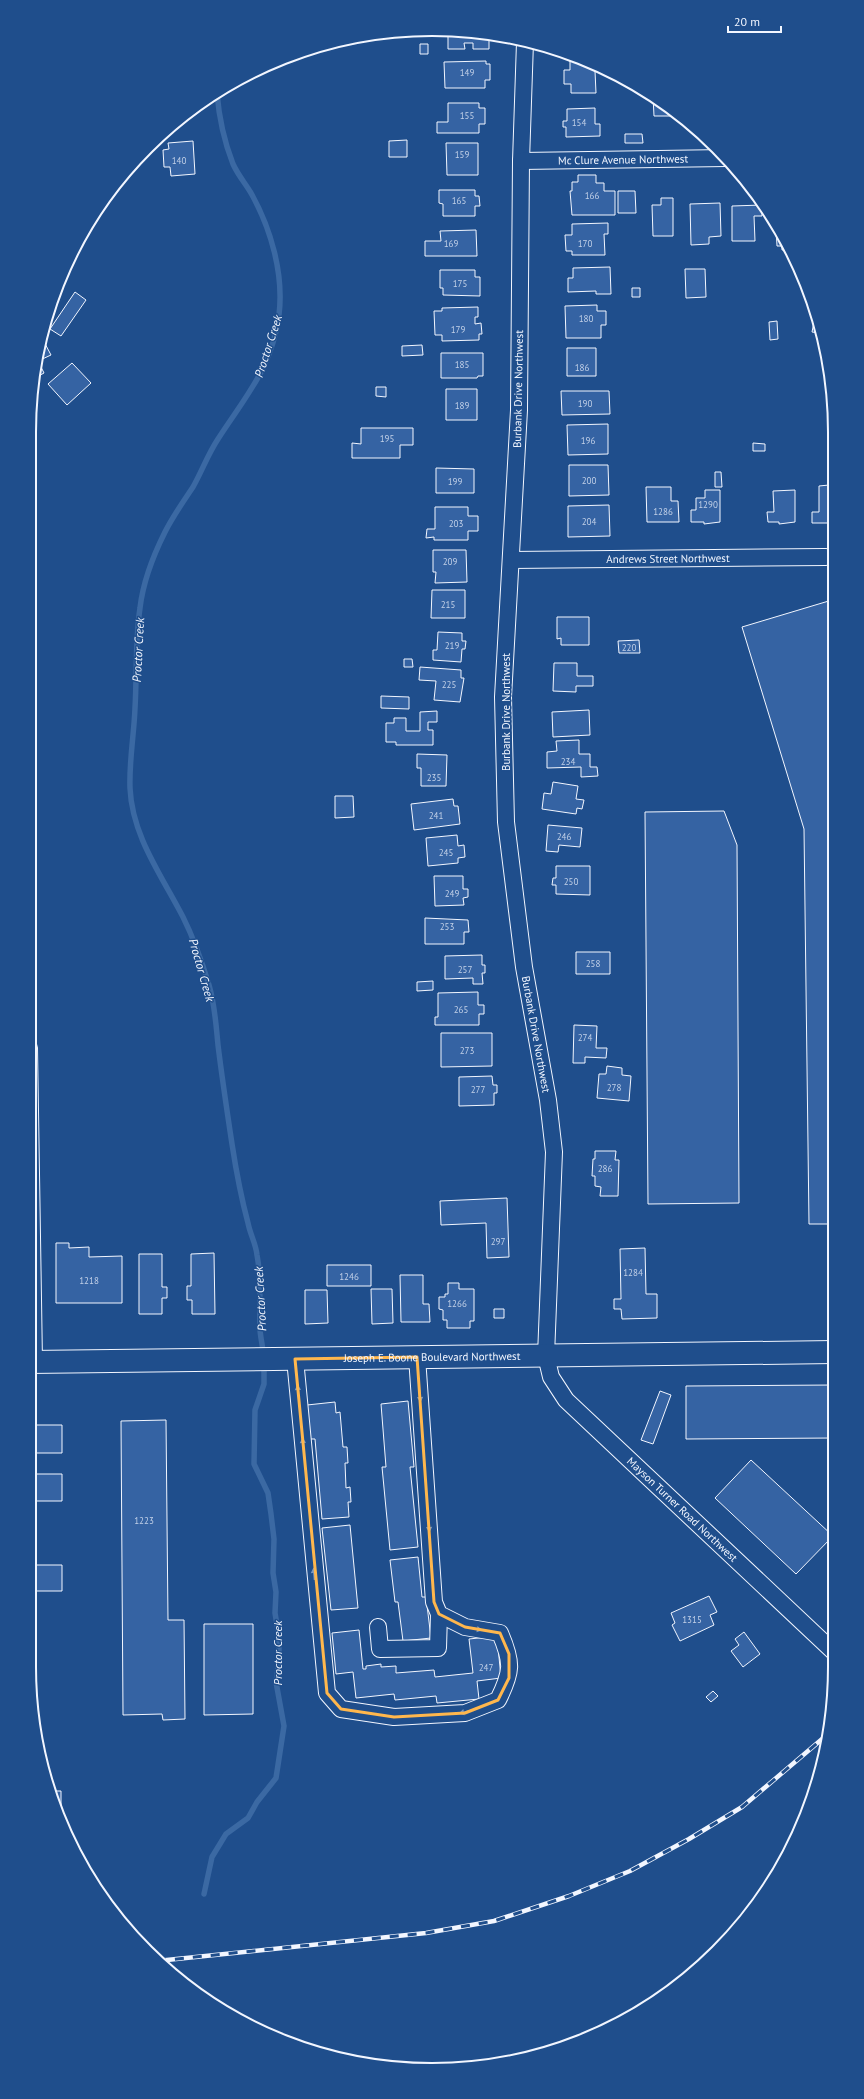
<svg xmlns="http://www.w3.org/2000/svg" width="864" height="2099" font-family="'PT Sans',sans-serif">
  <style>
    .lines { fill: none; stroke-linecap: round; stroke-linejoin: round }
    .stream { stroke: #3b69a3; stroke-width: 5.5 }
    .building { fill: #3563a3; stroke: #f2f6ff }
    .minor-casing { stroke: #f2f6ff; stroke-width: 18 }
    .secondary-casing { stroke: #f2f6ff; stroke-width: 24 }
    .minor { stroke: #1f4e8c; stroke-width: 16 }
    .secondary { stroke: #1f4e8c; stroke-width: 22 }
    .rail-casing { stroke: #f2f6ff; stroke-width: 4.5 }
    .rail { stroke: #1f4e8c; stroke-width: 3; stroke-dasharray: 9; stroke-linecap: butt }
    .oneway { fill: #7e9ac0 }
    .marked { fill: none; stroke: #ffb74d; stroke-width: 3; stroke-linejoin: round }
    .labels { text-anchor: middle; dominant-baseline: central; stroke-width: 3; stroke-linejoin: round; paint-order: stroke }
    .number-label { font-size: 9px; fill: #c3d1e8 }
    .street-label { font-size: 11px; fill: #f2f6ff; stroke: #1f4e8c }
    .water-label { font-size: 12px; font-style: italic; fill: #f2f6ff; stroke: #1f4e8c }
    .rim { fill: none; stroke: #f2f6ff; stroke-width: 2 }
  </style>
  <rect width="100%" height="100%" fill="#1f4e8c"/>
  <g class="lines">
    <!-- stream -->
    <path class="stream" d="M217,93c2,25 7,48 16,71 5,11 12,19 18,29 20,36 33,81 28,122 -7,53 -34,82 -61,124 -10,15 -16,32 -25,48 -10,15 -20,29 -28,45 -12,24 -22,50 -25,76 -5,33 -3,67 -5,100 -1,27 -6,53 -5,80 2,48 32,88 53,129 11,22 19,45 26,68 6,20 7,40 9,60 4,33 9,66 14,99 4,26 9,53 16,79 2,11 8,21 9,32 5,25 2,48 3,73 0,9 3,17 3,26
      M204,1894l8,-37 14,-23 22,-16 9,-16 19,-24 8,-52 -8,-44 3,-22v-23l-4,-24 1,-21 -3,-19 1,-34 -3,-25 -3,-21 -14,-29 1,-54 9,-26v-21"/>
  </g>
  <!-- building -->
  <path class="building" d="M448,31l41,2v16h-16v-6h-9l1,6h-17z
    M420,44h8v10h-8z
    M486,61v3h4v16h-5v8h-40l-1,-26z
    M570,61h12l17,8v2h-4l1,22h-25v-9h-7v-14h6z
    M653,96l3,1 22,19h-24z
    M448,103h31v5h6v16h-6v9h-42v-11h11z
    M595,108v16h5v12l-34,1v-10h-3v-6h4v-12z
    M625,134h17l1,9h-18z
    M407,140v17h-18v-16z
    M193,141l2,33 -24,2 -1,-9h-6l-1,-17 6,-1 -1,-6z
    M446,143h32v32h-31z
    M578,175h18v8h8v8h11v24h-43l-2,-24h2v-9h6z
    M439,190h36v6h4l1,10h-5v10h-32v-12l-4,-1z
    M618,191h17l1,22h-18z
    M661,198h12v38h-20l-1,-31h9z
    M720,203l1,33 -12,1v7l-18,1 -1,-41z
    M762,205v11h-8l1,25h-23v-35z
    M773,220l8,10 9,20h-8v-4h-5l-1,-18h-2z
    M608,223v11h-4l1,21h-33v-4h-6l-1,-16h7v-11z
    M476,230l1,26h-52v-15h16l-1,-10z
    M610,267l1,27h-15v-3l-28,1v-14h5v-10z
    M685,269h20l1,28 -20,1z
    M440,270h35v7h5v19l-37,-1v-7h-3z
    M632,288h8v9h-8z
    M75,292l11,8 -25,36 -11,-7z
    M597,305v6h9v14h-5v13h-35l-1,-32z
    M478,307v10h-3v7l6,-1 1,11h-3v6l-37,1v-6h-7l-1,-24h8v-3z
    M815,317l4,16 -7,-1z
    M777,321l1,18 -8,1 -1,-18z
    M42,338l9,17 -13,6 6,12 -11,6z
    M422,345l1,10 -21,1v-10z
    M567,348h29v28h-29z
    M441,353h42v23h-5l-1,2h-36z
    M72,363l19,20 -24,22 -19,-21z
    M376,387h10v10l-10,-1z
    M446,389h31v31h-31z
    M561,391h48l1,23 -48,1z
    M608,424v30l-40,1 -1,-30z
    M361,428h52v17h-13v13h-48v-15l9,1z
    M753,443l12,1v7h-12z
    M569,465h39l1,30 -40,1z
    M436,468l38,1v24h-38z
    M715,472h6l1,15h-7z
    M829,485v6h3v32h-20v-11h7v-26z
    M646,487h25v14h7l1,21h-32z
    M705,490h15v32l-16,2v-2h-13v-12h5v-12h9z
    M795,490v32l-16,2v-2h-11l-1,-10h7l-1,-21z
    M609,505l1,31 -42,1v-31z
    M435,507h33v9h10v15h-10v9h-34v-3l-8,1 1,-9h8z
    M433,550h33l1,32 -32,1 1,-11h-3z
    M432,590h33v28h-34z
    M832,600l2,624h-25l-5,-395 -62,-202z
    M557,617h32v28h-28v-7l-4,1z
    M438,632l24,1v8h4l-1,8h-3l-1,13 -28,-2v-10h4z
    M639,640l1,13h-21l-1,-12z
    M404,659h8l1,8h-9z
    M554,663h23v13h16v10h-17v6l-23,-1z
    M420,667l41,3v8h3l-4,24 -26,-2 2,-19 -17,-1z
    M381,696l28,1v12l-28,-1z
    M589,710l1,25 -37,2 -1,-25z
    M437,711v11h-9v8h5v15h-37v-3h-10v-19h8v-5h12v13h14v-19z
    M579,740v14h11v13h7l1,9 -17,1v-10l-34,1v-16l10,-1 -1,-10z
    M417,754l30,1 -1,31h-25v-18h-4z
    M553,782l25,4 -2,13 8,1 -2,9 -5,-1 -1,6 -34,-5 2,-16 7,1z
    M335,796h18l1,21 -19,1z
    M453,799l1,7h4l2,18 -46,6 -3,-26z
    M724,811l13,34 2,358 -91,1 -3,-392z
    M548,825l34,3 -2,19 -21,-2 -1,7 -12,-1z
    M457,835l1,11 6,-1 1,12 -7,1v5l-30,3 -2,-28z
    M556,866h34v29l-34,-1v-9h-4l1,-7h3z
    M434,876h29v13h5v8l-5,1 1,7 -29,1z
    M425,918l43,2 1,12h-5v12h-39z
    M576,952h34v22h-34z
    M482,955v10h3v8h-3l1,11h-10v-6l-28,1v-23z
    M433,981v9l-16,1v-9z
    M478,992v13h6v9h-5v11h-44v-8h3v-24z
    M574,1025l23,1 -1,22h11l-1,10 -21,-1v6h-12z
    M441,1033h51v33l-51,1z
    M607,1066l15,2v7l9,1 -2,25 -32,-3 2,-24h7z
    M492,1076l1,9h4v8h-3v12l-35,1v-29z
    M595,1151h21l-1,9h4l-1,36h-18l1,-9 -6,-1v-10h-3l1,-17h2z
    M507,1198l2,59 -22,1 -1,-35 -45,2 -1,-24z
    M56,1243h13v5l20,-1v10l33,-1v47h-66z
    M645,1248l1,46h11v24l-35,1 -1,-10h-7v-10h7l-1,-50z
    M214,1253l1,61h-23v-14h-5v-14h4v-32z
    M139,1254h23v33h5v11h-5v16h-23z
    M327,1265h44v21h-44z
    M400,1275h23v29h6l1,18h-29z
    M448,1283h11v6h15v32h-4v7h-23v-8h-4v-10l-4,-1v-12h6v-3h3z
    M371,1289h21l1,34 -21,1z
    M305,1290h22l1,33 -23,1z
    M494,1309h10v9h-10z
    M834,1385v53l-148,1v-53z
    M660,1391l11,4 -18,49 -12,-4z
    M408,1401l6,66h-4l8,80 -28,3 -8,-83h4l-5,-63z
    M335,1402l1,11 4,-1 3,35h4l1,16h-3l1,25 4,-1 1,15h-3l1,15 -27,2 -7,-80h-5l-3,-34z
    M166,1420l2,200h16l1,99 -22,1 -1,-6 -39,1 -2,-294z
    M29,1425h33v28h-33z
    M751,1460l82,76 -37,38 -81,-76z
    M29,1474h33v27h-33z
    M350,1525l8,83 -27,2 -9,-82z
    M418,1557l4,40h4l5,41 -28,3 -5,-39h-3l-5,-42z
    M29,1565h33v26h-33z
    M709,1596l8,16 -7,3 4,10 -34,16 -8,-16 3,-2 -4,-10z
    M204,1624h49v90l-49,1z
    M359,1630l4,39h3v-3l15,-2v3l15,-1v7l38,-3 1,7 38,-4 -4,-34 28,-3 4,42 -24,3 2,18 -42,4 -1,-7 -41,4 -1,-6 -38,4 -3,-26 -17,2 -4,-41z
    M744,1632l16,22 -17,13 -12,-16 8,-6 -4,-6z
    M713,1691l5,5 -7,6 -5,-5z
    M49,1791h12v25h-2z"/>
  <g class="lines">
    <defs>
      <g id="minor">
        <path id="s1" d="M525,42l-4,119 -2,249 -16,287 3,125 18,145 24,133 6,52 -8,204 5,21 15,23 269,253"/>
        <path id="s2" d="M521,161l205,-3"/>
        <path id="s3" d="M511,560l315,-3"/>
        <path d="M29,1048l5,314"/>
        <path d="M295,1359l32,334 14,16 53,8 71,-4 33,-13c14,-28 15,-37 2,-67l-35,-6 -26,-13 -5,-12 -17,-245"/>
        <path d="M378,1627l2,22 58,-1 1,-34"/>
      </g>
      <g id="secondary">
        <path id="s4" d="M29,1362l805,-10"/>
      </g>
    </defs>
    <!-- minor casing -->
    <use href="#minor" class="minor-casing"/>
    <!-- secondary casing -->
    <use href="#secondary" class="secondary-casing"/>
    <!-- minor -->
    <use href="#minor" class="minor"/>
    <!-- secondary -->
    <use href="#secondary" class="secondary"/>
    <defs>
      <path id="rail" d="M157,1961l269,-28 68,-12 75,-25 61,-25 59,-32 53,-32 86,-73"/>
    </defs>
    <!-- rail casing -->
    <use href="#rail" class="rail-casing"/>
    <!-- rail -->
    <use href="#rail" class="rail"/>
  </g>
  <!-- one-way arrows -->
  <defs><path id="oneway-solid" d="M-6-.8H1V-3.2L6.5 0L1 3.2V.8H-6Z"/></defs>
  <g class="oneway">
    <use href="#oneway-solid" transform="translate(298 1391) rotate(-95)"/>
    <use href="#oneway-solid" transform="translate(420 1396) rotate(86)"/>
    <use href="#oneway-solid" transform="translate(303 1444) rotate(-95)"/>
    <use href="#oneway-solid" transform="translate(429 1526) rotate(86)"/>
    <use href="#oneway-solid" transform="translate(314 1574) rotate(-95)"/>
    <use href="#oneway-solid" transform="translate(476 1629) rotate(10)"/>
    <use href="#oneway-solid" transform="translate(465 1712) rotate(167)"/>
  </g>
  <!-- marked area -->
  <path class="marked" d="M417,1357l17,245 5,12 26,13 35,6 9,21v24l-11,22 -33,13 -71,4 -53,-8 -14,-16 -32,-334z"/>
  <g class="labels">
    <!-- number labels -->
    <g class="number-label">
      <text x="467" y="72">149</text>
      <text x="467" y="115">155</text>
      <text x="579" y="122">154</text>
      <text x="462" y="154">159</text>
      <text x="179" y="160">140</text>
      <text x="592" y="195">166</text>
      <text x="459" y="200">165</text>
      <text x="451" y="243">169</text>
      <text x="585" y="243">170</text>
      <text x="460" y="283">175</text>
      <text x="586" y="318">180</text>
      <text x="458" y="329">179</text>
      <text x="462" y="364">185</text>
      <text x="582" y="367">186</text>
      <text x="585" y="403">190</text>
      <text x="462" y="405">189</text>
      <text x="387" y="438">195</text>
      <text x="588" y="440">196</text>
      <text x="589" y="480">200</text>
      <text x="455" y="481">199</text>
      <text x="708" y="504">1290</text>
      <text x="663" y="511">1286</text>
      <text x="589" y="521">204</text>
      <text x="456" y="523">203</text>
      <text x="450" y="561">209</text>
      <text x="448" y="604">215</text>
      <text x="452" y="645">219</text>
      <text x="629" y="647">220</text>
      <text x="449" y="684">225</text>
      <text x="568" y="761">234</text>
      <text x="434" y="777">235</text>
      <text x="436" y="815">241</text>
      <text x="564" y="836">246</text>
      <text x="446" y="852">245</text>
      <text x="571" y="881">250</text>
      <text x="452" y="893">249</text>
      <text x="447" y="926">253</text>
      <text x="593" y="963">258</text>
      <text x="465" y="969">257</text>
      <text x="461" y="1009">265</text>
      <text x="585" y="1037">274</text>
      <text x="467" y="1050">273</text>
      <text x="614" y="1087">278</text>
      <text x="478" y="1089">277</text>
      <text x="605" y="1168">286</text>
      <text x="498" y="1241">297</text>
      <text x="633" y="1272">1284</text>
      <text x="349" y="1276">1246</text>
      <text x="89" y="1280">1218</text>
      <text x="457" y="1303">1266</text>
      <text x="144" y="1520">1223</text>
      <text x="692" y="1619">1315</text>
      <text x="486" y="1667">247</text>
    </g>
    <!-- street labels -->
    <g class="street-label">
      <text stroke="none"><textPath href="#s2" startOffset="102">Mc Clure Avenue Northwest</textPath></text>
      <text transform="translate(518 389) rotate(-89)">Burbank Drive Northwest</text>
      <text stroke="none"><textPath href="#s3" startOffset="157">Andrews Street Northwest</textPath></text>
      <text transform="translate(506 712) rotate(-90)">Burbank Drive Northwest</text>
      <text stroke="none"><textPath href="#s1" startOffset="995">Burbank Drive Northwest</textPath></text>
      <text stroke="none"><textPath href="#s4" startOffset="403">Joseph E. Boone Boulevard Northwest</textPath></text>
      <text stroke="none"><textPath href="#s1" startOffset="1527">Mayson Turner Road Northwest</textPath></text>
    </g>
    <!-- water labels -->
    <g class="water-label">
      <text transform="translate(268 346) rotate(-72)">Proctor Creek</text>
      <text transform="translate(138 650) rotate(-87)">Proctor Creek</text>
      <text transform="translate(202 970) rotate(74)">Proctor Creek</text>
      <text transform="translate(260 1299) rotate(-93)">Proctor Creek</text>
      <text transform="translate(277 1653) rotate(-90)">Proctor Creek</text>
    </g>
  </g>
  <!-- crop -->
  <path d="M0 0H864V2099H0ZM432 36H432A396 396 0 0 1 828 432V1667A396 396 0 0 1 432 2063H432A396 396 0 0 1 36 1667V432A396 396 0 0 1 432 36Z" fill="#1f4e8c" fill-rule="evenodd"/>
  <path class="rim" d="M432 36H432A396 396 0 0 1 828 432V1667A396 396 0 0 1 432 2063H432A396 396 0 0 1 36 1667V432A396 396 0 0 1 432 36Z"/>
  <!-- scale -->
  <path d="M728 26v6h53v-6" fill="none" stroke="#f2f6ff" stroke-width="2"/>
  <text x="734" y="26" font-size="12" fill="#f2f6ff" stroke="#1f4e8c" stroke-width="3" paint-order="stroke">20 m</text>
</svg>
